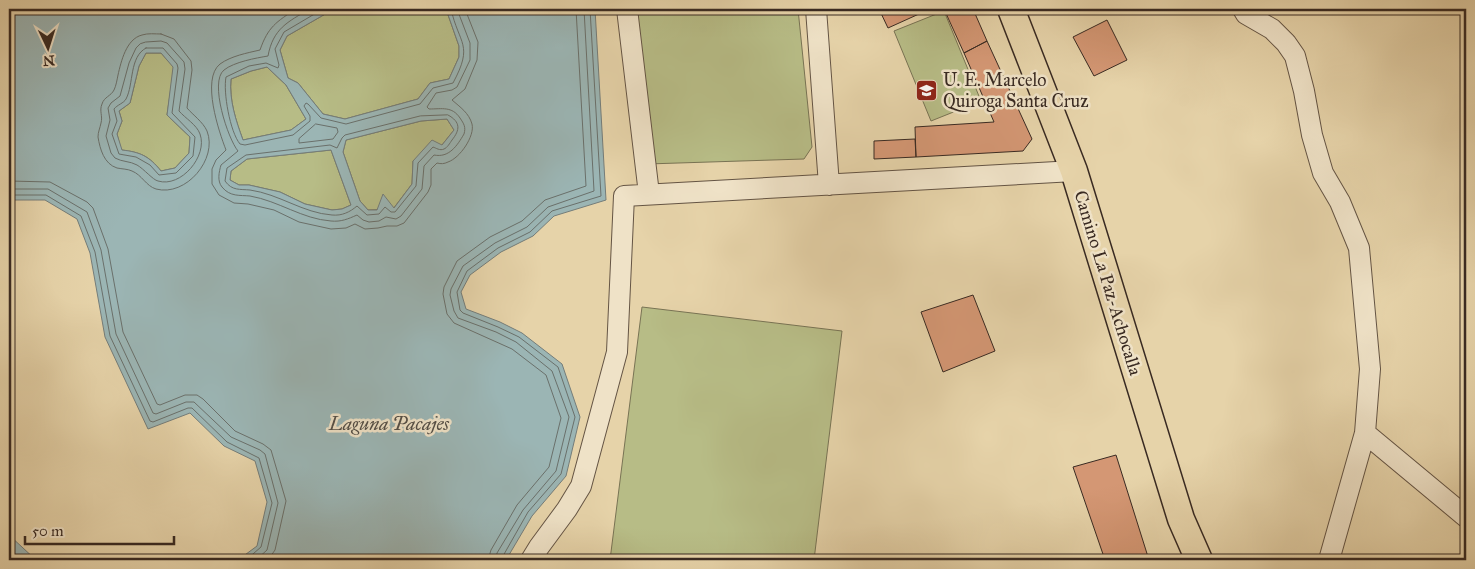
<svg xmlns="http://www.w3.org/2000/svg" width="1475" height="569" font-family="'IM FELL Great Primer',serif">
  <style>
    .green { fill: #b7bc86; stroke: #787354 }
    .water { fill: #9bb5b4; stroke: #747d7a; fill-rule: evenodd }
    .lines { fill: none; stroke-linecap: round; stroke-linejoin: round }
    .shore { stroke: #6a706b; stroke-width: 1 }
    .building { fill: #d49774; stroke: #392a22 }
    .minor-casing { stroke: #645444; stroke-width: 22 }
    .major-casing { stroke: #392a22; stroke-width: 29 }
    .minor { stroke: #efe2c7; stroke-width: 20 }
    .major { stroke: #e6d3a9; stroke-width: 26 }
    .labels { text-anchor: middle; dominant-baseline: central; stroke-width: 5; stroke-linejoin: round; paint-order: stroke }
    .poi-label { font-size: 18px; fill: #392a22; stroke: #efe2c7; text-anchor: start }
    .street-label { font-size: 18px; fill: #392a22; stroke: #efe2c7 }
    .water-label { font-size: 19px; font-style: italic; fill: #524d46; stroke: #efe2c7 }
  </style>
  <rect width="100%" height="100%" fill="#e6d3a9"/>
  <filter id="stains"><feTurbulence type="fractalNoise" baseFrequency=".004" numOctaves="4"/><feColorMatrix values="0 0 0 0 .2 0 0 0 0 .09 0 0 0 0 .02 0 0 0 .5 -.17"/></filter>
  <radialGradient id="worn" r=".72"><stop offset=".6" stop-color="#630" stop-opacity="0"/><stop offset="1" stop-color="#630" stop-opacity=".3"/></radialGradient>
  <!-- green -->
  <path class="green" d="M334,9h112l13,37v11l-10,22 -19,4 -12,16 -73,20 -22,-5 -25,-31 -10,-5 -8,-28 7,-14z
    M636,9h162l14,138 -8,12 -157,5z
    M944,11l37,90 -50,20 -37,-90z
    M146,53h15l13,14 -7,48 23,22 -1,16 -14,15 -14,3c-12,-15 -21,-19 -40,-21l-4,-16 5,-13 -3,-10 11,-8 9,-37z
    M267,67l19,18 20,34 -15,11 -48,10c-7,-19 -14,-40 -12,-61l20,-8z
    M447,119l7,11 -12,15 -29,16 -1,23 -19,25 -25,1 -8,-9 -17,-49 3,-12 75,-19z
    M331,150l20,55 -9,4 -10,1 -27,-6 -25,-12 -31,-7h-10l-9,-5 1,-9 16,-12z
    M642,307l200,24 -28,229h-204z"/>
  <!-- water -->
  <path class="water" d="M9,9h325l-47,27 -7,14 8,28 10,5 25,31 22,5 73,-20 12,-16 19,-4 10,-22v-11l-13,-37h149l11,191 -52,16 -21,20 -32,16 -31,23 -9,17 5,17 34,13 22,11 40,31 18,53 -14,59 -34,40 -26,44h-268l19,-14 10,-44 -12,-41 -31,-15 -34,-33 -42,16 -43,-92 -15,-84 -13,-34 -32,-19h-36zM146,53h15l12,14 -6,48 23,22 -1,16 -14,15 -14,3c-12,-15 -21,-19 -39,-21l-5,-16 5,-13 -3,-10 11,-8 9,-37zM267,67l19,18 20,34 -15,11 -48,10c-7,-19 -14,-40 -12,-61l20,-8zM447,119l7,11 -12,15 -10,-5 -19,21 -1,23 -18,24 -11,-14 -6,16h-9l-8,-9 -17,-49 3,-12 75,-19zM331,150l20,55 -9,4 -10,1 -27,-6 -25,-12 -31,-7h-10l-9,-5 1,-9 16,-12z
    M9,535l27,25h-27z"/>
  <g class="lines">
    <!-- shore -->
    <path class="shore" d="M296,9c-20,13 -28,18 -36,41 -13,3 -29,6 -40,14 -19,15 -1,68 6,86l-10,10 -4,9v15l7,11 15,8 14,1 26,6 25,12 32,7 15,-1 9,-4 10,5 13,-1 9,-2h10l7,-3 24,-31 3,-7v-16l6,-6c4,1 7,1 11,-1 12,-4 27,-26 24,-38 -3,-11 -12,-17 -20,-24l13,-11 12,-29 1,-18 -13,-33
      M310,9c-23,13 -37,20 -42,47 -12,2 -34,6 -44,14 -15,12 4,69 14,81l-17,14c-2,7 -4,16 1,22 8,10 18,8 28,9 29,5 52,23 81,25 10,1 17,-2 26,-6l6,5 6,2 10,-1 7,-4 10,2 5,-3 21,-27 2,-23 10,-11c15,3 23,-9 30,-21 2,-7 0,-10 -4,-16 -8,-12 -18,-9 -31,-9l-2,-2 9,-14 16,-3 5,-3 13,-27v-17l-13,-34
      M323,9l-39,23 -9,17 4,16 -1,3 -12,-5 -17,3 -23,11c-3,15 4,55 14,67l5,1 48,-10 17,-14v-5l-6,-10 2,-3 2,1 13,14 25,6 74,-20 13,-16 20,-5c21,-39 6,-38 -2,-74
      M161,34l13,5 17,22 1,9 -5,38c6,7 16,14 20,23 11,28 -21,66 -51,58 -10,-3 -14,-14 -24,-18 -4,-2 -10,-2 -15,-3 -13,-4 -17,-19 -19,-31 0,-5 2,-9 3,-14 2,-7 -2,-12 1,-19 2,-7 9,-8 12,-14 2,-4 3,-10 4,-15 3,-13 8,-36 24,-40 6,-2 13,-1 19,-1z
      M146,42l15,-1 6,2 17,19 1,7 -6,42c6,7 18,14 21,23 8,22 -19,54 -42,47 -5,-1 -14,-12 -21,-16 -7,-4 -15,-3 -22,-7l-4,-5 -5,-17 4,-16 -2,-12 3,-5 9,-7 9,-33 7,-15 4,-4z
      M146,48h17l14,16 1,4 -6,45 23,24 -2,19 -17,17 -17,2 -9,-10 -14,-8 -17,-3 -7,-20 5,-13 -3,-12c3,-4 10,-6 12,-10 8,-15 3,-42 20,-51z
      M448,115c13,7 12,15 4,25 -2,3 -5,8 -8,9 -4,2 -8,-1 -11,-2l-15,16 -2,23 -21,26h-4l-6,-5 -6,7 -12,1 -10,-9c-7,6 -15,10 -25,9 -29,-2 -53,-21 -82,-25 -10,-1 -18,1 -25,-9l2,-13 19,-13 84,-10 7,3 5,-10 3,-3 75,-19z
      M316,124l21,4 1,4 -5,7 -34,4v-4z
      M9,181l41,1 37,20 6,6 15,41 15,83 34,72 3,1 25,-10h12l6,4 32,32 28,13 8,6 15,51 -11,49 -7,10
      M9,189h39l39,23 14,38 15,84 37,79 3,1 30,-12h8l37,35 29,13 5,4 13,49 -11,47 -11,10
      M9,195h37l35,21 14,36 15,84 40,85 3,1 35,-14h4l35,34 32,16 13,45 -11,44 -15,13
      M488,560l3,-10 26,-45 32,-38 12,-49 -15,-43 -34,-26 -58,-26 -7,-9 -4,-20 1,-7 13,-26 33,-24 32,-16 23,-21 41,-14 -10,-177
      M496,560l1,-7 26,-43 33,-39 13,-54 -17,-46 -36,-29 -20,-10 -38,-14 -4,-7 -4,-16 1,-6 12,-23 32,-23 32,-16 21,-20 46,-16 -10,-182
      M502,560l1,-4 25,-44 33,-38 14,-57 -17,-50 -39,-30 -21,-10 -35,-14 -3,-3 -3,-18 10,-21 31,-23 32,-16 22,-21 49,-15 -11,-187"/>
  </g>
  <!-- building -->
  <path class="building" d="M879,9h51l-42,19z
    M944,9h29l14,32 -23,12z
    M1107,20l20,40 -33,16 -21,-39z
    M987,41l45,98 -9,12 -107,6 -1,-30 79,-5 -30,-69z
    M915,139l1,18 -42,2v-18z
    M973,295l22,56 -52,21 -22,-60z
    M1116,455l33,105h-44l-32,-93z"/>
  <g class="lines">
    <defs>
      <path id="minor" d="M627,9l22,185
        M816,9l13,176
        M1243,9l3,5 26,15 14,14 9,13 9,35 8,44 11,38 17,29 19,46 11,121 -5,64 -36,127
        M1365,433l101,84
        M531,560l8,-13 28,-38 14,-23 36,-134 7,-156 450,-25"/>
      <path id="major" d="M1011,9l63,162 107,348 18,41"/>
    </defs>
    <!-- minor casing -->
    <use href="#minor" class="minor-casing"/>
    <!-- major casing -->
    <use href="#major" class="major-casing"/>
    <!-- minor -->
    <use href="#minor" class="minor"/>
    <!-- major -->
    <use href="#major" class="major"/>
  </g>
  <!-- icons -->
  <defs>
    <symbol id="school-square" viewBox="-11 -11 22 22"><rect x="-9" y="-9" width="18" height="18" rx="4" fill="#8f2418" stroke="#efe2c7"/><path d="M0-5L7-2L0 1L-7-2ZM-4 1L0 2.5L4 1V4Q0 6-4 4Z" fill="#fff"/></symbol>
  </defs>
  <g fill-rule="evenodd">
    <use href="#school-square" x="914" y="78" width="25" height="25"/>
  </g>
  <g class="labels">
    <!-- poi labels -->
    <g class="poi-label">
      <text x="943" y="80">U. E. Marcelo<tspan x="943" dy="21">Quiroga Santa Cruz</tspan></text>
    </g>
    <!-- street labels -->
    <g class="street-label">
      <text transform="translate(1108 283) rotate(73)">Camino La Paz-Achocalla</text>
    </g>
    <!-- water labels -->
    <g class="water-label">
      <text x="389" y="423">Laguna Pacajes</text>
    </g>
  </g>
  <!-- margin -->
  <rect width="1475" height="569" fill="none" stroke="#e6d3a9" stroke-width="30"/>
  <rect x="10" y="10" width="1455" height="549" fill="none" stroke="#392a22" stroke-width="2.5"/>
  <rect x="15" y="15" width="1445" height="539" fill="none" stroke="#392a22"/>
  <!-- north arrow -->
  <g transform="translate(48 48) rotate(176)" stroke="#efe2c7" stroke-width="4" paint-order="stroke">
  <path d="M0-4L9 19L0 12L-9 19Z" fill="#392a22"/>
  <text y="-8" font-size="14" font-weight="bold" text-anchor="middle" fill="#392a22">N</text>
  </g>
  <!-- scale -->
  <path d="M25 536v8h149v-8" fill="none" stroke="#392a22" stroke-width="2.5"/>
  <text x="32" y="536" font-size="15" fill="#392a22" stroke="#efe2c7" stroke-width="4" paint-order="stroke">50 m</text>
  <rect width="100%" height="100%" filter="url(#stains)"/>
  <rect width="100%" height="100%" fill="url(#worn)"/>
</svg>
